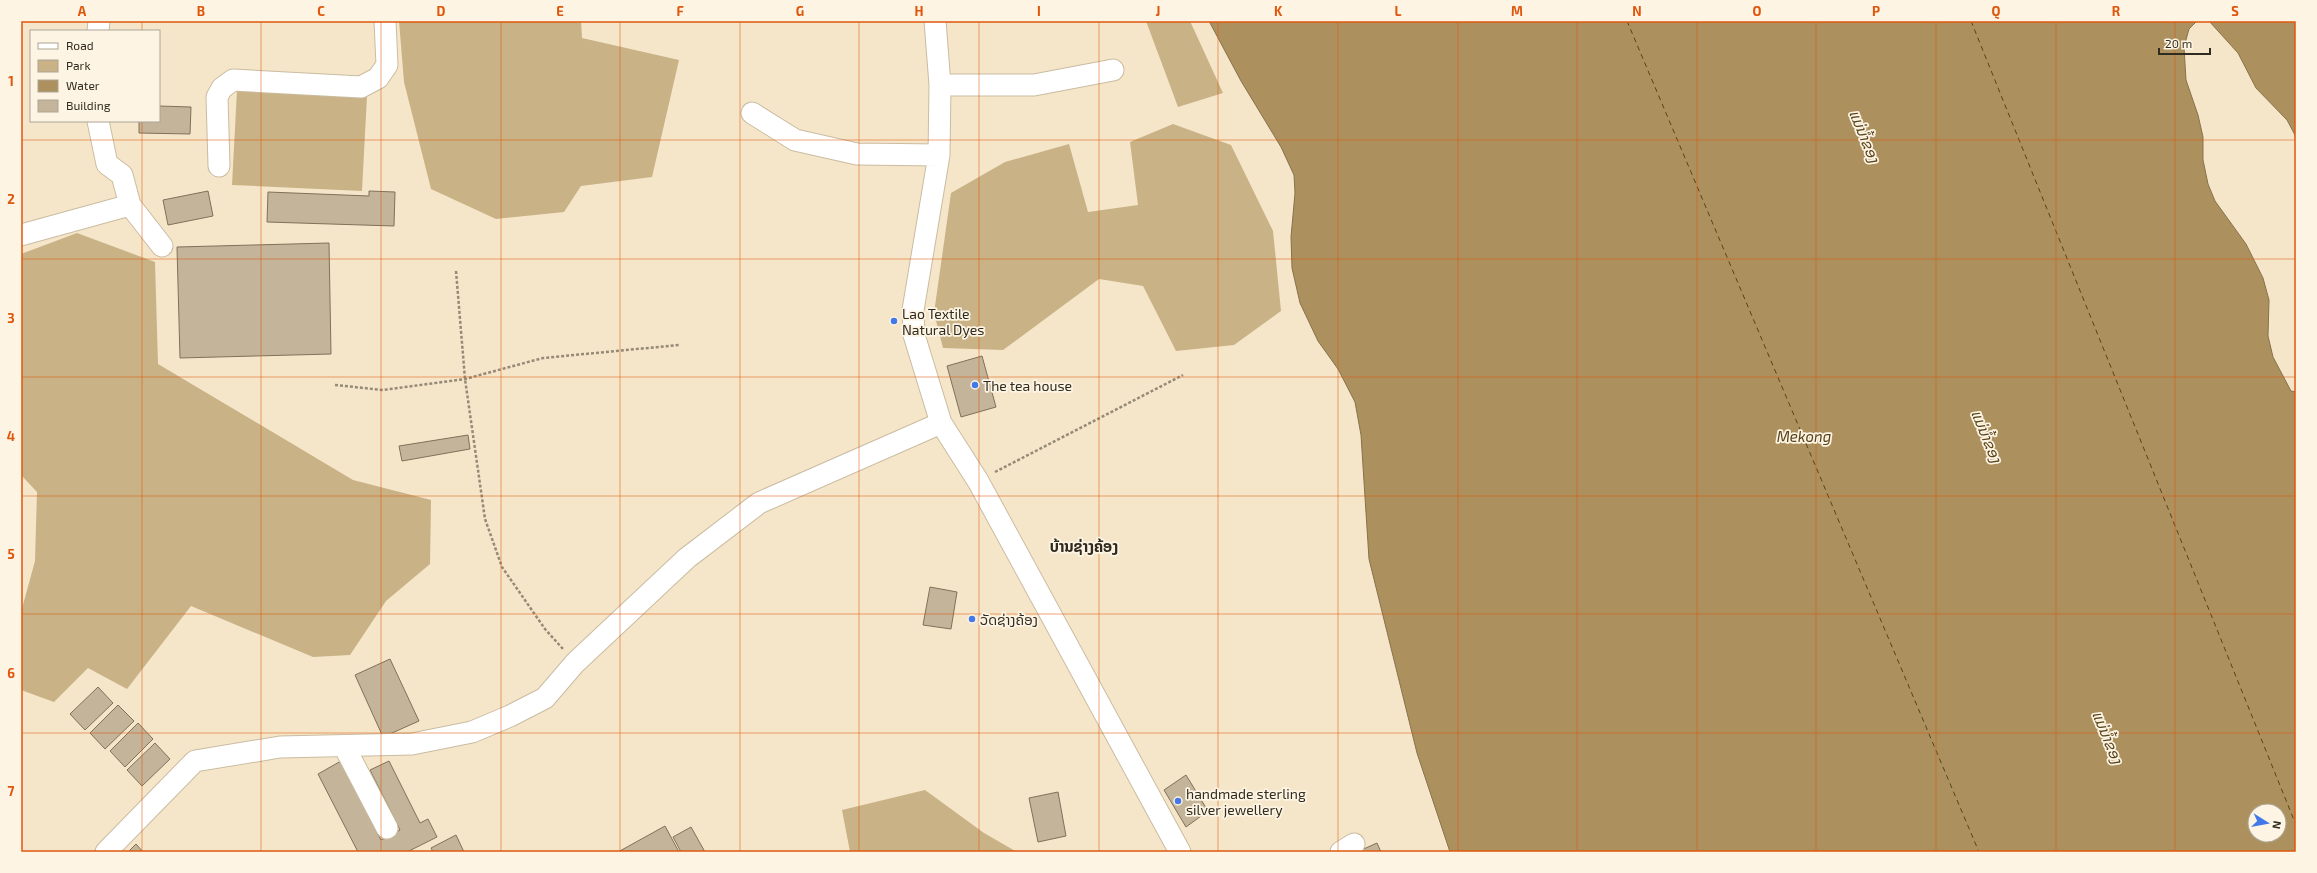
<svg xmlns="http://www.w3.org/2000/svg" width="2317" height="873" font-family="'Exo 2','Noto Sans Lao',sans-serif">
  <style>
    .green { fill: #c9b286 }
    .water { fill: #ac915e; stroke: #87724b; fill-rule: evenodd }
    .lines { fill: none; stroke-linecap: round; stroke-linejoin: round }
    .ferry { stroke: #57431b; stroke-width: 1; stroke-dasharray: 5 4; stroke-linecap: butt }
    .building { fill: #c3b49a; stroke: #7f7259 }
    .minor-casing { stroke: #cabca1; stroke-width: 23 }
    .path { stroke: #958a77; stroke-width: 2.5; stroke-dasharray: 3 2; stroke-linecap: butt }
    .minor { stroke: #fff; stroke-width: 21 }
    .grid { fill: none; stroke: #df570d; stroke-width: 1; stroke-opacity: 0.55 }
    .poi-dot { fill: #4278e9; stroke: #fdf4e3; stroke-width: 1.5 }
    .labels { text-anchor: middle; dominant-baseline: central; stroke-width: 3.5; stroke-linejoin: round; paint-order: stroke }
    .poi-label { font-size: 14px; fill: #302b20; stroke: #fdf4e3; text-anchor: start }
    .water-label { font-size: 15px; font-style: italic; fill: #57431b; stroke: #fdf4e3 }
    .neighbourhood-label { font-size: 15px; font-weight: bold; fill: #302b20; stroke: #fdf4e3 }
    .neatline { fill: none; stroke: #df570d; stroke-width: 1.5 }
    .grid-label { font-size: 13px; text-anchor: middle; font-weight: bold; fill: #df570d }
  </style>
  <rect width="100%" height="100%" fill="#f5e6ca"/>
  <!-- green -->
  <path class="green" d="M399,21h182l1,17 97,22 -27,117 -71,9 -17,26 -68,7 -65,-30 -27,-107z
    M1146,21h44l33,72 -45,14z
    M237,90l130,6 -5,95 -130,-6z
    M1173,124l58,21 42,86 8,80 -47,34 -58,6 -33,-65 -44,-7 -96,71 -60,-2 -9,-35 17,-120 54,-31 64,-18 19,68 50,-7 -8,-63z
    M77,233l78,29 3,102 195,116 78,20 -1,64 -44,37 -36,54 -37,2 -122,-51 -64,83 -39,-21 -34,34 -33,-12v-78l14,-51 2,-69 -16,-17v-221z
    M925,790l59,43 33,19h-167l-8,-42z"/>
  <!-- water -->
  <path class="water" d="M1209,21h988l-8,8 -5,18 2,33 12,35 5,22v23l5,24 7,17 31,43 17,34 6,22 -1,36 5,21 18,34 5,1v460h-846l-33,-99 -48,-194 -8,-124 -6,-33 -17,-33 -20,-28 -18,-38 -8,-35 -1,-31 4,-44 -1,-18 -13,-28 -40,-66zM2255,811h24v24h-24z
    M2209,21h87v124l-1,-10 -8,-15 -31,-32 -18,-35z"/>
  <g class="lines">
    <!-- ferry -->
    <path class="ferry" d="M1627,21l352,831
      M1971,21l325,804"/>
  </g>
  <!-- building -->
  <path class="building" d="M159,106l32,1 -1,27 -51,-1v-12h20z
    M208,191l5,25 -45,9 -5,-25z
    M369,191l26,1 -1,34 -127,-4 1,-30 101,4z
    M329,243l2,111 -151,4 -3,-111z
    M982,356l14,51 -35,10 -14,-51z
    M468,435l2,14 -68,12 -3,-15z
    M930,587l27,5 -6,37 -28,-4z
    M390,659l29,62 -36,16 -28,-62z
    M98,687l15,16 -28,27 -15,-16z
    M118,705l16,16 -29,28 -15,-16z
    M138,723l15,16 -28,28 -15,-16z
    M155,743l15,16 -28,27 -15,-16z
    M341,761l40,79 19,-10 -30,-60 19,-9 31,62 8,-4 9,18 -30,15h-49l-40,-78z
    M1186,775l22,36 -22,16 -22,-37z
    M1058,792l8,44 -28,6 -9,-44z
    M665,826l14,26h-61z
    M691,827l14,25h-24l-8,-15z
    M456,835l8,17h-31l-2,-4z
    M1377,843l4,9h-24z
    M136,844l7,8h-15z"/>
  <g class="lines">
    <defs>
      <path id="minor" d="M935,21l5,64 -1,70 -26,155 1,25 27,88 37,58 202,371
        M98,31l1,-10
        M940,85h94l79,-15
        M752,113l43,27 62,14 82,1
        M98,121l9,43 15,11 8,30 32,41
        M219,166l-2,-69 5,-9 11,-8 128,7 17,-9 9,-13 -2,-44
        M21,235l109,-30
        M344,746l43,82
        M106,852l89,-91 85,-14 132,-3 60,-12 38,-16 35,-18 30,-35 112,-105 72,-55 182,-80
        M1341,852l13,-8"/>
    </defs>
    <!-- minor casing -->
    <use href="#minor" class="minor-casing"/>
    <!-- path -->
    <path class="path" d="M456,271l9,108 20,140 17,48 43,62 18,20
      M335,385l48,5 82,-11 78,-21 136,-13
      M995,472l188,-97"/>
    <!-- minor -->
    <use href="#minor" class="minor"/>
  </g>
  <!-- grid -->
  <path class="grid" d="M142,21v10M261,21v831M381,21v831M501,21v831M620,21v831M740,21v831M859,21v831M979,21v831M1099,21v831M1218,21v831M1338,21v831M1458,21v831M1577,21v831M1697,21v831M1816,21v831M1936,21v831M2056,21v831M2175,21v831M142,121v731M21,140h2275M21,259h2275M21,377h2275M21,496h2275M21,614h2275M21,733h2275"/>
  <!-- markers -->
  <g class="poi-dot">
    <circle cx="894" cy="321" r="4"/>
    <circle cx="975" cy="385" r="4"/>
    <circle cx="972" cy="619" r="4"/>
    <circle cx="1178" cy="801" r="4"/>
  </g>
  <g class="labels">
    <!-- poi labels -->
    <g class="poi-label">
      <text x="902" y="313">Lao Textile<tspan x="902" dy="16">Natural Dyes</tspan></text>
      <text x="983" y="385">The tea house</text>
      <text x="980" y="619">ວັດຊ່າງຄ້ອງ</text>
      <text x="1186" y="793">handmade sterling<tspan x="1186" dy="16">silver jewellery</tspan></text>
    </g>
    <!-- water labels -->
    <g class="water-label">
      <text transform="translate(1865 136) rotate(68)">ແມ່ນ້ຳຂອງ</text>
      <text x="1804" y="436">Mekong</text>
      <text transform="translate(1987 436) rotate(68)">ແມ່ນ້ຳຂອງ</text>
      <text transform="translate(2108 737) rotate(68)">ແມ່ນ້ຳຂອງ</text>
    </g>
    <!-- neighbourhood labels -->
    <g class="neighbourhood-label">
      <text x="1084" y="546">ບ້ານຊ່າງຄ້ອງ</text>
    </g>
  </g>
  <!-- border -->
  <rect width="2317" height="873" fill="none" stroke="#fdf4e3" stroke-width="44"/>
  <!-- legend -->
  <rect x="30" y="30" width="130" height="92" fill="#fdf4e3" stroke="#aba495"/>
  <rect x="38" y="43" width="20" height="6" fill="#ffffff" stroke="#aba495"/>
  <text x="66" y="50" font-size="12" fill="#302b20">Road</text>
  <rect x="38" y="60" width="20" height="12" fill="#c9b286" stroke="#aba495"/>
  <text x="66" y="70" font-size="12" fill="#302b20">Park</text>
  <rect x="38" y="80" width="20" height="12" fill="#ac915e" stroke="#aba495"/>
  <text x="66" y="90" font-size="12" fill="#302b20">Water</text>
  <rect x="38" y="100" width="20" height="12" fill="#c3b49a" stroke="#aba495"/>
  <text x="66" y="110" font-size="12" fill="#302b20">Building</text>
  <!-- north arrow -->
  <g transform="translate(2267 823) rotate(101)"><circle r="19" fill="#fdf4e3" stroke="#aba495"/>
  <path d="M0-3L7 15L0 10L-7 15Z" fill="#4278e9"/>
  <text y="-6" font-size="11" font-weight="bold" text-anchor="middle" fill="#302b20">N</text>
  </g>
  <!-- scale -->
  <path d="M2159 48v6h51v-6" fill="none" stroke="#302b20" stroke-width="2"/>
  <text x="2165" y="48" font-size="12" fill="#302b20" stroke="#fdf4e3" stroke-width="3" paint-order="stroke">20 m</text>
  <rect x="22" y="22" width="2273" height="829" class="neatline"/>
  <g class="grid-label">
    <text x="82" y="16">A</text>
    <text x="201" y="16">B</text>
    <text x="321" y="16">C</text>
    <text x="441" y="16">D</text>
    <text x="560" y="16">E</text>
    <text x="680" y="16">F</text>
    <text x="800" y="16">G</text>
    <text x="919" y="16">H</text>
    <text x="1039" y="16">I</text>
    <text x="1158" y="16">J</text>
    <text x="1278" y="16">K</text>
    <text x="1398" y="16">L</text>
    <text x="1517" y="16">M</text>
    <text x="1637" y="16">N</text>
    <text x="1757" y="16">O</text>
    <text x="1876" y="16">P</text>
    <text x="1996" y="16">Q</text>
    <text x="2116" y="16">R</text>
    <text x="2235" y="16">S</text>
    <text x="11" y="86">1</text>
    <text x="11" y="204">2</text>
    <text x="11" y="323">3</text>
    <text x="11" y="441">4</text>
    <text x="11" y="559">5</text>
    <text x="11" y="678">6</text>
    <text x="11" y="796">7</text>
  </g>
</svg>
